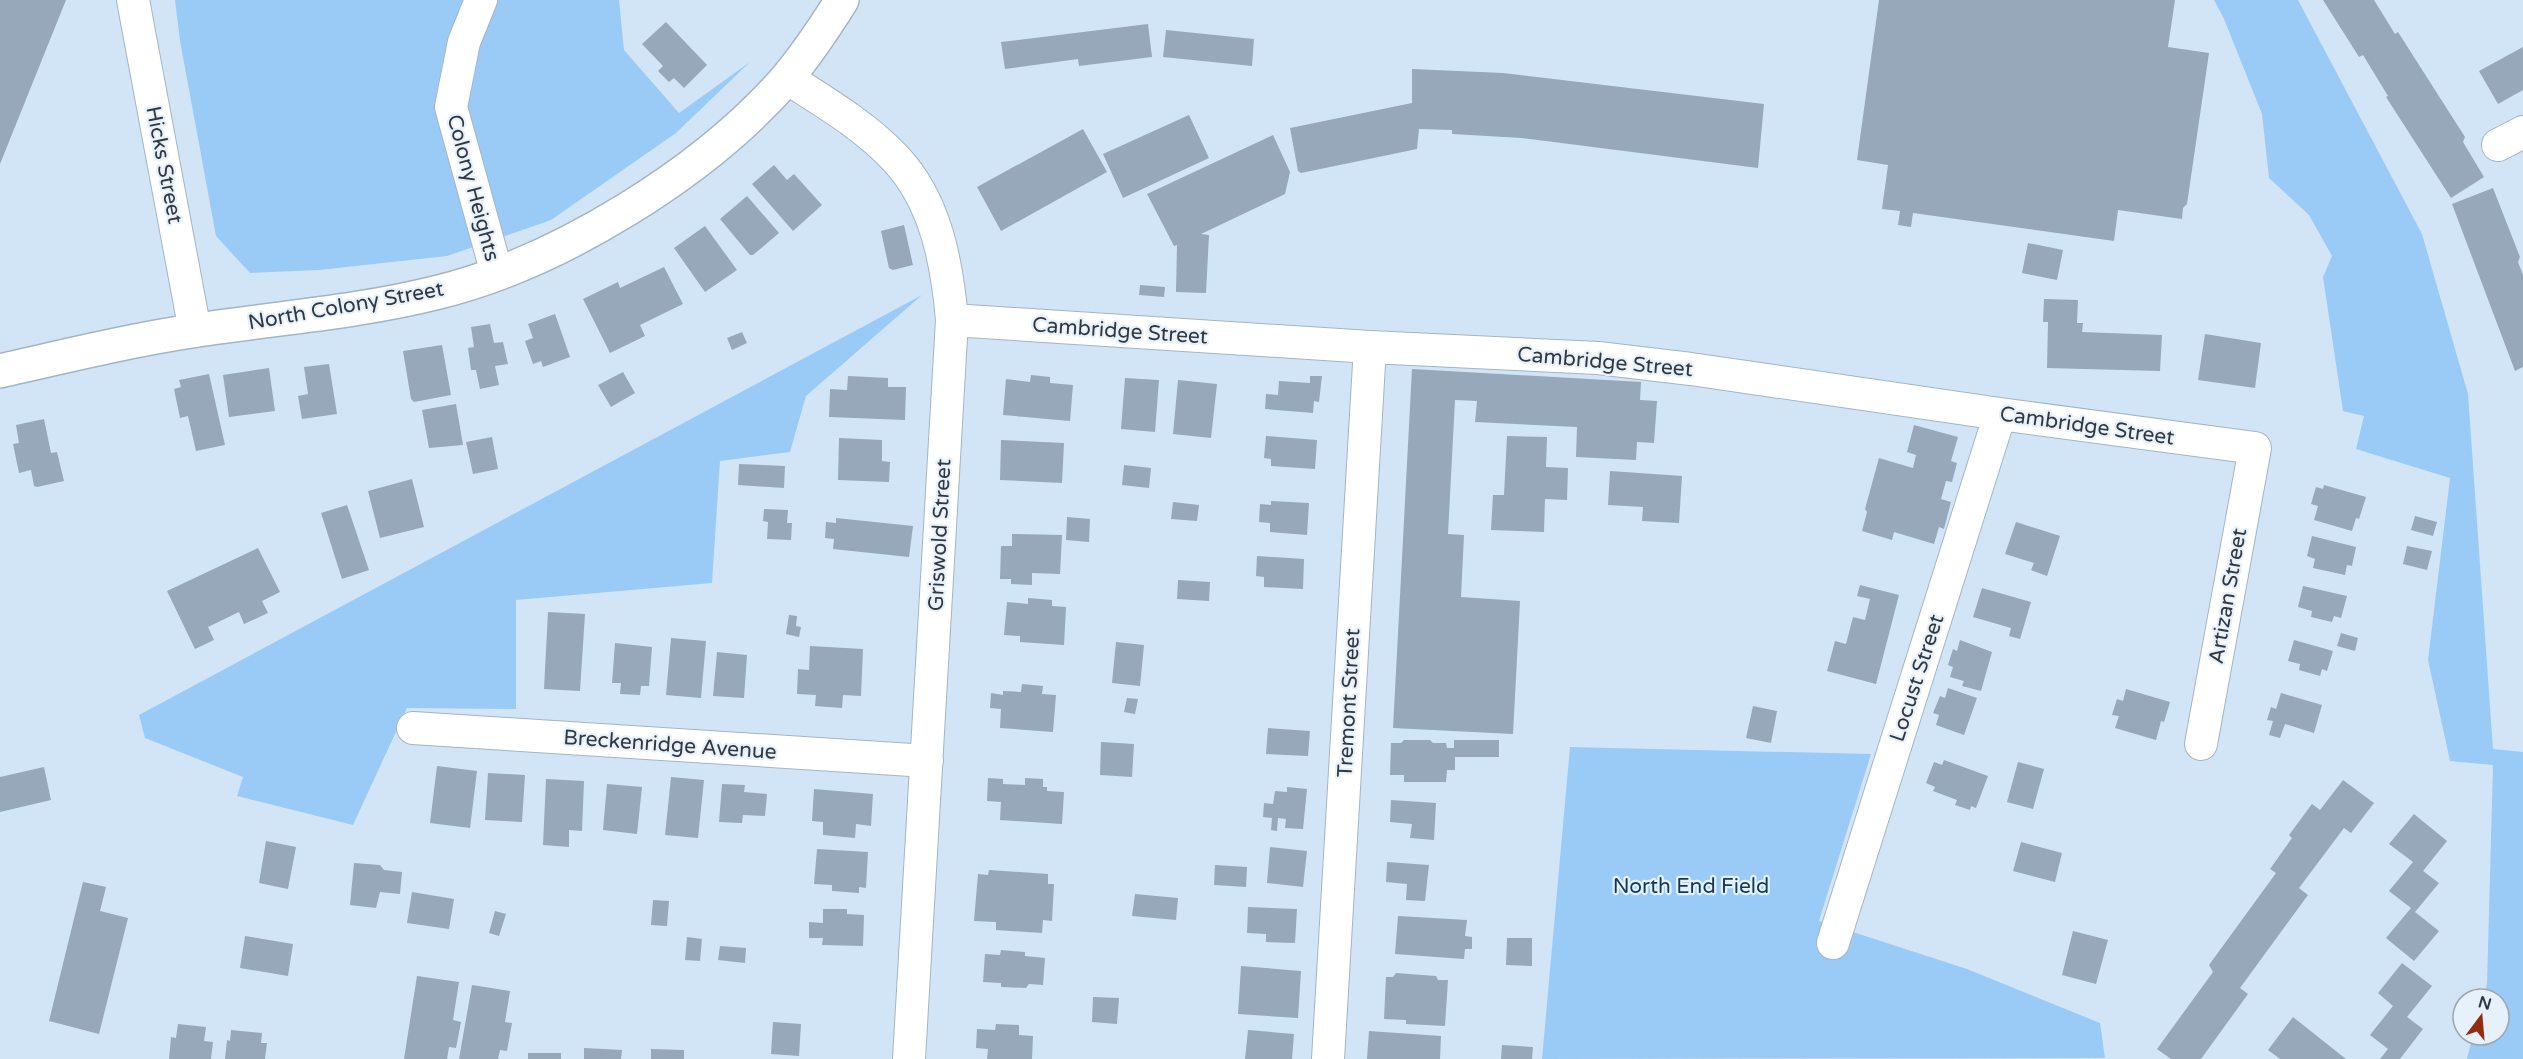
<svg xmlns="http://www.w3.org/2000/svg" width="2523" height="1059" font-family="'Varela Round',sans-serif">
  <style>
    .green { fill: #9acbf7 }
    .building { fill: #96a8b9 }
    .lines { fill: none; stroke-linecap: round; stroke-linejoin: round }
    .street-casing { stroke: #a3b5c5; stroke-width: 34 }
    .secondary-casing { stroke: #a3b5c5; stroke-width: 36 }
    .street { stroke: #fff; stroke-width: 32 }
    .secondary { stroke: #fff; stroke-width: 33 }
    .labels { text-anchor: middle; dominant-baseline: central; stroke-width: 4.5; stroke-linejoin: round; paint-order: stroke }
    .street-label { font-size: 21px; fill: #31383f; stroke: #e6f1fc }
    .park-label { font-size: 21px; fill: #0d3a5b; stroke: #e6f1fc }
  </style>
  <rect width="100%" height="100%" fill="#d2e5f6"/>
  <!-- green -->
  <path class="green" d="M175,0h444l5,50 55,63 71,-51 -74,71 -125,87 -104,36 -128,14 -69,3 -34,-37 -36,-195z
    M2214,0h84l124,234 46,160 25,355 30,3v307h-56l6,-24h26v-36h-16l4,-15 6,-219 -43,-4 -22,-101 22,-182 -94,-29 8,-33 -21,-5 -20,-134 9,-21 -23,-41 -40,-37 -7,-64 -38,-95z
    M922,295l-116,101 -16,56 -70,9 -8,122 -196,17v109l-109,-1 -54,117 -116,-29 6,-19 -98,-39 -6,-23z
    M1570,747l301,7 -52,167 148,48 133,54 5,35 -563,1z"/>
  <!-- building -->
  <path class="building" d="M0,0h66l-66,164z
    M1879,0h296l-7,47 41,6 -22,151 -4,4 -1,11 -64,-9 -4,31 -201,-28 -2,14 -13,-2 2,-14 -18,-2 6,-44 -31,-5z
    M2323,0h51l21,34 3,-2 67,105 -2,5 21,35 -33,21 -65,-101 2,-1 -25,-41 -4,2z
    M666,22l41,43 -23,23 -10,-10 -5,4 -11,-11 5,-5 -21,-22z
    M1148,24l4,33 -73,9 -1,-7 -73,10 -4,-27z
    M1166,30l88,9 -2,27 -89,-9z
    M2523,47v43l-25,14 -19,-33z
    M1412,69l91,4 261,31 -6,64 -236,-30 -70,-4v-4l-33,-1 -2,20 -116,24 -3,-2 -8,-43 122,-25z
    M1189,115l20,43 -86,40 -20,-44z
    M1083,129l24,43 -106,59 -24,-44z
    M1273,135l17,37 -5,22 -84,40 8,1 -3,58 -30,-1 1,-47 -3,1 -27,-52z
    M774,165l13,15 7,-6 28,31 -29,26 -41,-47z
    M2493,188l27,69 -2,5 5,13v92l-8,4 -63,-167z
    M747,196l32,37 -26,22h-3l-30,-36z
    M904,225l9,40 -20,5 -4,-2 -8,-37z
    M705,226l32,44 -32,22 -31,-44z
    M2028,243l35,7 -6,30 -35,-7z
    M664,267l19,37 -43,21 5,11 -35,17 -27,-54 35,-17 2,6z
    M1140,285l25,2 -1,10 -25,-2z
    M2044,299l34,1 -1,23h6l-1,9 80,3 -2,36 -113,-3 1,-46h-5z
    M555,314l15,43 -27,10 -2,-6 -8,3 -8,-23 8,-3 -5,-14z
    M490,324l4,19 9,-1 5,22 -13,2 4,19 -19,4 -4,-19h-5l-3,-22 6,-1 -3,-20z
    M742,332l5,11 -15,7 -5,-12z
    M2205,334l56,9 -6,45 -57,-8z
    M442,345l9,50 -37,7 -3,-3 -8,-48z
    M329,364l8,50 -35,5 -4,-23 10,-2 -4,-27z
    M269,368l6,43 -46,6 -6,-42z
    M1412,369l229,13 -1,18 17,1 -3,42 -17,-1 -1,18 -60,-3 1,-30 -102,-5 2,-21 -22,-1 -7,134 16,1 -3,62 59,4 -7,133 -120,-6z
    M623,372l12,21 -24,14 -13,-22z
    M209,374l16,71 -29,6 -8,-35 -8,2 -6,-29 7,-2 -2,-7z
    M1031,375l19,2v6l23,2 -3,36 -67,-6 3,-36 24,3z
    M848,376l40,2v9h18l-1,33 -76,-3 1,-28 17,1z
    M1310,376h12l-3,26 -5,-1 -1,12 -48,-4 1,-15 12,1 1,-14 31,2z
    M1125,378l34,2 -4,52 -34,-3z
    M1178,380l39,4 -6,54 -38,-4z
    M456,404l7,41 -34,3 -7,-38z
    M44,419l7,34 6,-1 7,29 -27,6 -3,-1 -3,-16 -12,3 -6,-29 6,-1 -3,-18z
    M1914,425l44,12 -7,24 6,2 -5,19 -6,-1 -5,18 10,3 -7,27 -5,-2 -5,17 -40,-12 -2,8 -30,-9 5,-19 -2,-3 14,-51 34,10 3,-13 -9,-3z
    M1266,436l51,4 -2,29 -44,-3v-7l-7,-1z
    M1507,436l40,1 -1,30 22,1 -1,32 -22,-1 -1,33 -53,-2 2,-35h11z
    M492,437l6,32 -25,5 -7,-32z
    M839,438l43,2v21l8,1 -1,20 -51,-2z
    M1001,440l63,3 -2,40 -62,-3z
    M739,464l46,2 -1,22 -46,-3z
    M1124,465l27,3 -2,20 -27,-3z
    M1610,471l72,5 -3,47 -37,-2 1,-14 -35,-2z
    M412,479l12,48 -44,11 -12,-47z
    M2324,485l42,12 -7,22 -3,-1 -4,13 -38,-11 4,-14 -7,-2 5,-17 7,2z
    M1271,501l38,2 -2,32 -37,-3v-9l-11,-1 1,-18 11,1z
    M1173,502l26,3 -2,16 -26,-2z
    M347,505l22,65 -27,9 -21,-66z
    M764,509l24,1 -1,13h5l-1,17 -24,-1 1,-17 -5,-1z
    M2415,516l22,6 -4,14 -22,-6z
    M1067,517l23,2 -1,23 -23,-2z
    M836,518l77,8 -4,31 -76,-8 1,-10 -9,-1 1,-16 10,1z
    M2016,522l44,14 -13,40 -16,-6 3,-7 -29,-9z
    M1012,534l50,1 -2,39 -28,-1v12l-21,-1v-5h-11l1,-33h11z
    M2312,536l44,11 -4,19 -5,-1 -2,10 -32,-7 2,-9 -8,-3z
    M2407,546l25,5 -5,19 -24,-6z
    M258,548l22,44 -18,9 6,12 -24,11 -5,-12 -31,15 6,13 -19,9 -28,-58z
    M1257,556l47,3 -1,30 -39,-2v-10l-8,-1z
    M1178,580l32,2 -1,19 -32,-2z
    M1860,585l39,10 -23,89 -49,-13 8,-30 11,3 7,-27 12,3 5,-21 -13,-3z
    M2303,586l44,10 -6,22 -7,-2 -2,6 -21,-5 1,-6 -14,-4z
    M1982,588l49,14 -11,37 -11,-3 2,-8 -38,-11z
    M1028,598l24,2v6l14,1 -2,38 -44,-3v-6l-16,-1 3,-33 21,2z
    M548,612l37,2 -5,77 -36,-2z
    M789,615l8,1 -1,10 5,1 -2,10 -13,-3z
    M2341,633l17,5 -3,13 -18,-5z
    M671,638l35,3 -5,57 -35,-3z
    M1960,640l32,12 -11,39 -19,-5 2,-5 -14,-4 3,-10 -5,-2 5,-16 4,2z
    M2294,640l39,11 -6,20 -5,-2 -2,7 -21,-6 1,-6 -12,-3z
    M1116,642l28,3 -4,41 -28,-3z
    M615,643l37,4 -3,39h-8l-1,9 -20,-1 1,-11h-9z
    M810,646l53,3 -2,47 -18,-1 -1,13 -27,-2 1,-11 -19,-1 1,-25 11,1z
    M717,652l30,3 -3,43 -31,-2z
    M1022,684l21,2 -1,8 14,1 -3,37 -53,-4 1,-19 -11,-1 1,-15 12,2v-4l18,1z
    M1948,688l29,10 -13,37 -28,-10 3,-10 -6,-2 7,-17 5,2z
    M2126,689l44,13 -6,20 -3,-1 -5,19 -41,-12 4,-12 -7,-1 5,-16 6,2z
    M2281,693l41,12 -8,28 -29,-9 -5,14 -11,-3 4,-14 -6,-1 4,-13 5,2z
    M1127,698l11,1 -3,15 -11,-2z
    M1753,706l24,5 -6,32 -25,-5z
    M1268,728l42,3 -2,25 -42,-2z
    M1404,740h26l3,3h13l1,5h7v-8h45v17h-44v13h-8l-1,12h-42v-7h-14l1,-32h10z
    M1101,742l33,2 -2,33 -32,-2z
    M1944,760l44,16 -12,32 -5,-2 -1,4 -15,-5 2,-5 -24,-9 2,-4 -9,-4 8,-21 8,3z
    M2018,762l26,7 -11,40 -26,-7z
    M437,766l40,5 -7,57 -40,-5z
    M44,767l7,33 -51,12v-35z
    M488,773l37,2 -3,47 -37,-2z
    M671,777l33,3 -6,58 -33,-3z
    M988,778l15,1v5l22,1v-7l18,1v8h4v4l17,1 -2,32 -62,-4 1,-18 -14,-1z
    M546,779l38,2 -2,50 -13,-1v17l-26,-2z
    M2343,780l31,23 -23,30 -7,-5 -45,60 9,7 -68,93 8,6 -47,65h-30l-14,-10 56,-77 -4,-7 67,-92 -6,-4 22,-31 -3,-3 23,-31 8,6z
    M607,784l35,3 -5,47 -34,-4z
    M722,784l23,1 -1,7 23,2 -2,22 -22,-1 -1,8 -23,-1z
    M1287,787l20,2 -4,40 -18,-1 1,-9 -8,-1 -1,13 -6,-1 1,-12 -9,-1 1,-14 9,1 2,-13 12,1z
    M814,789l59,5 -2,32 -15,-2 -1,14 -32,-3v-13l-11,-1z
    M1391,800l45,3 -2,37 -24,-2 2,-14 -22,-2z
    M2414,814l33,27 -24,30 16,12 -24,29 24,19 -25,30 -28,-23 25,-30 -22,-17 24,-29 -24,-18z
    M266,841l30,6 -8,42 -29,-6z
    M2021,842l41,11 -7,29 -42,-11z
    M1270,847l37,4 -4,36 -36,-4z
    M817,849l51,3 -2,36 -7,-1v6l-27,-2v-6l-18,-1z
    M1387,862l42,3 -4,36 -19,-1 1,-16 -21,-2z
    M354,863l26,2 4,5 18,2 -2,22 -20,-2 -4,16 -26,-3z
    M1215,865l32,2 -1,20 -32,-2z
    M989,870l59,4v10h6l-2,37 -9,-1 -1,13 -46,-3v-8l-22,-1 4,-47 10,1z
    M83,882l23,5 -6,24 28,7 -29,116 -50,-13z
    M412,892l42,7 -5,30 -42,-6z
    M1135,894l43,4 -2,22 -44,-4z
    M653,900l16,1 -2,25 -16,-1z
    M1248,907l49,2 -2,34 -29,-1v-8l-19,-1z
    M823,909h24v5l17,1 -1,31 -41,-1 1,-7h-14v-16l14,1z
    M495,911l11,3 -7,22 -10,-3z
    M1398,916l69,4 -2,16 7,1v12h-7l-1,10 -69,-5z
    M2073,931l35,9 -12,44 -34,-9z
    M245,936l48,8 -5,32 -48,-8z
    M687,937l15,2 -2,22 -15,-1z
    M1507,938h25v28l-26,-1z
    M720,946l26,2 -1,15 -27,-3z
    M1001,950l24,2v4l20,2 -2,27 -14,-1 -3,4 -25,-1v-4l-18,-1 2,-28 15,1z
    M2402,963l30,23 -25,31 16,12 -23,30h-20l8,-10 -18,-14 23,-29 -15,-13z
    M1241,966l60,5 -3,47 -60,-4z
    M1396,973l40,3 2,4h10l-3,46 -39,-2v-4l-22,-1 2,-42h7z
    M417,976l42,6 -6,38 8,2 -5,26 -7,-1 -2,12h-43z
    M472,985l38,6 -5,31 7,1 -5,28 -7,-1 -2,9h-39z
    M1093,997l26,1 -2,26 -25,-2z
    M2293,1017l53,42h-66l-12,-9z
    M773,1022l28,2 -2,32 -28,-2z
    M178,1024l28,3 -2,14 9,1 -2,17h-42l2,-22 5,1z
    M996,1024l23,1v10l14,1 -1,23h-45l1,-10 -12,-1 1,-19 18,1z
    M231,1030l31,3 -1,10h6l-2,16h-40l2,-19 3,1z
    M1248,1030l46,4 -2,25h-47z
    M1369,1031l72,5 -1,23h-73z
    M1502,1045l31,2 -1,12h-31z
    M584,1048l38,2 -1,9h-37z
    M651,1049l33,1v9h-33z
    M528,1053h33v6h-33z"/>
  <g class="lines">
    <defs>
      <path id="street" d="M133,0l62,331
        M481,0l-17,42 -13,65 46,167
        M787,78c37,24 77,47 108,80 41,43 52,105 57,162l-43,739
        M2498,145l25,-13
        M952,320l418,27 228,11 93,11 309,45 255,34 -54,296
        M413,728l514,33
        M1833,943l167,-529
        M1328,1059l42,-712"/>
      <path id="secondary" d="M0,371c65,-15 131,-31 198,-41 80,-12 162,-18 241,-38 121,-30 266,-120 348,-214 20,-24 38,-51 55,-78"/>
    </defs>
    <!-- street casing -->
    <use href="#street" class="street-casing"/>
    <!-- secondary casing -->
    <use href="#secondary" class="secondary-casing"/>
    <!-- street -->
    <use href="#street" class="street"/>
    <!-- secondary -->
    <use href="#secondary" class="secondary"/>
  </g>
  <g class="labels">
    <!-- street labels -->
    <g class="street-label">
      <text transform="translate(164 165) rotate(79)">Hicks Street</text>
      <text transform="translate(473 188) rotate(75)">Colony Heights</text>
      <text transform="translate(346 306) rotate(-10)">North Colony Street</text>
      <text transform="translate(1120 331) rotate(4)">Cambridge Street</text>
      <text transform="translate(1605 362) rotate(5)">Cambridge Street</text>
      <text transform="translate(2087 426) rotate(8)">Cambridge Street</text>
      <text transform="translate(940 535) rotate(-87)">Griswold Street</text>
      <text transform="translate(2228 596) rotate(-80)">Artizan Street</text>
      <text transform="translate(1917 678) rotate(-72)">Locust Street</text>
      <text transform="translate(1349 703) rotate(-87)">Tremont Street</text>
      <text transform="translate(670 745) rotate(4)">Breckenridge Avenue</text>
    </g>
    <!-- park labels -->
    <g class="park-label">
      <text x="1691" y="886">North End Field</text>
    </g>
  </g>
  <!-- north arrow -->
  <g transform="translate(2481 1017) rotate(16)"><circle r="28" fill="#e6f1fc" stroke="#9ea7b0" stroke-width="1.5"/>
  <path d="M0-4.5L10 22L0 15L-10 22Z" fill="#942d0e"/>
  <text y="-9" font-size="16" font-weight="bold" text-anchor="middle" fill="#31383f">N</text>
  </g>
</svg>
